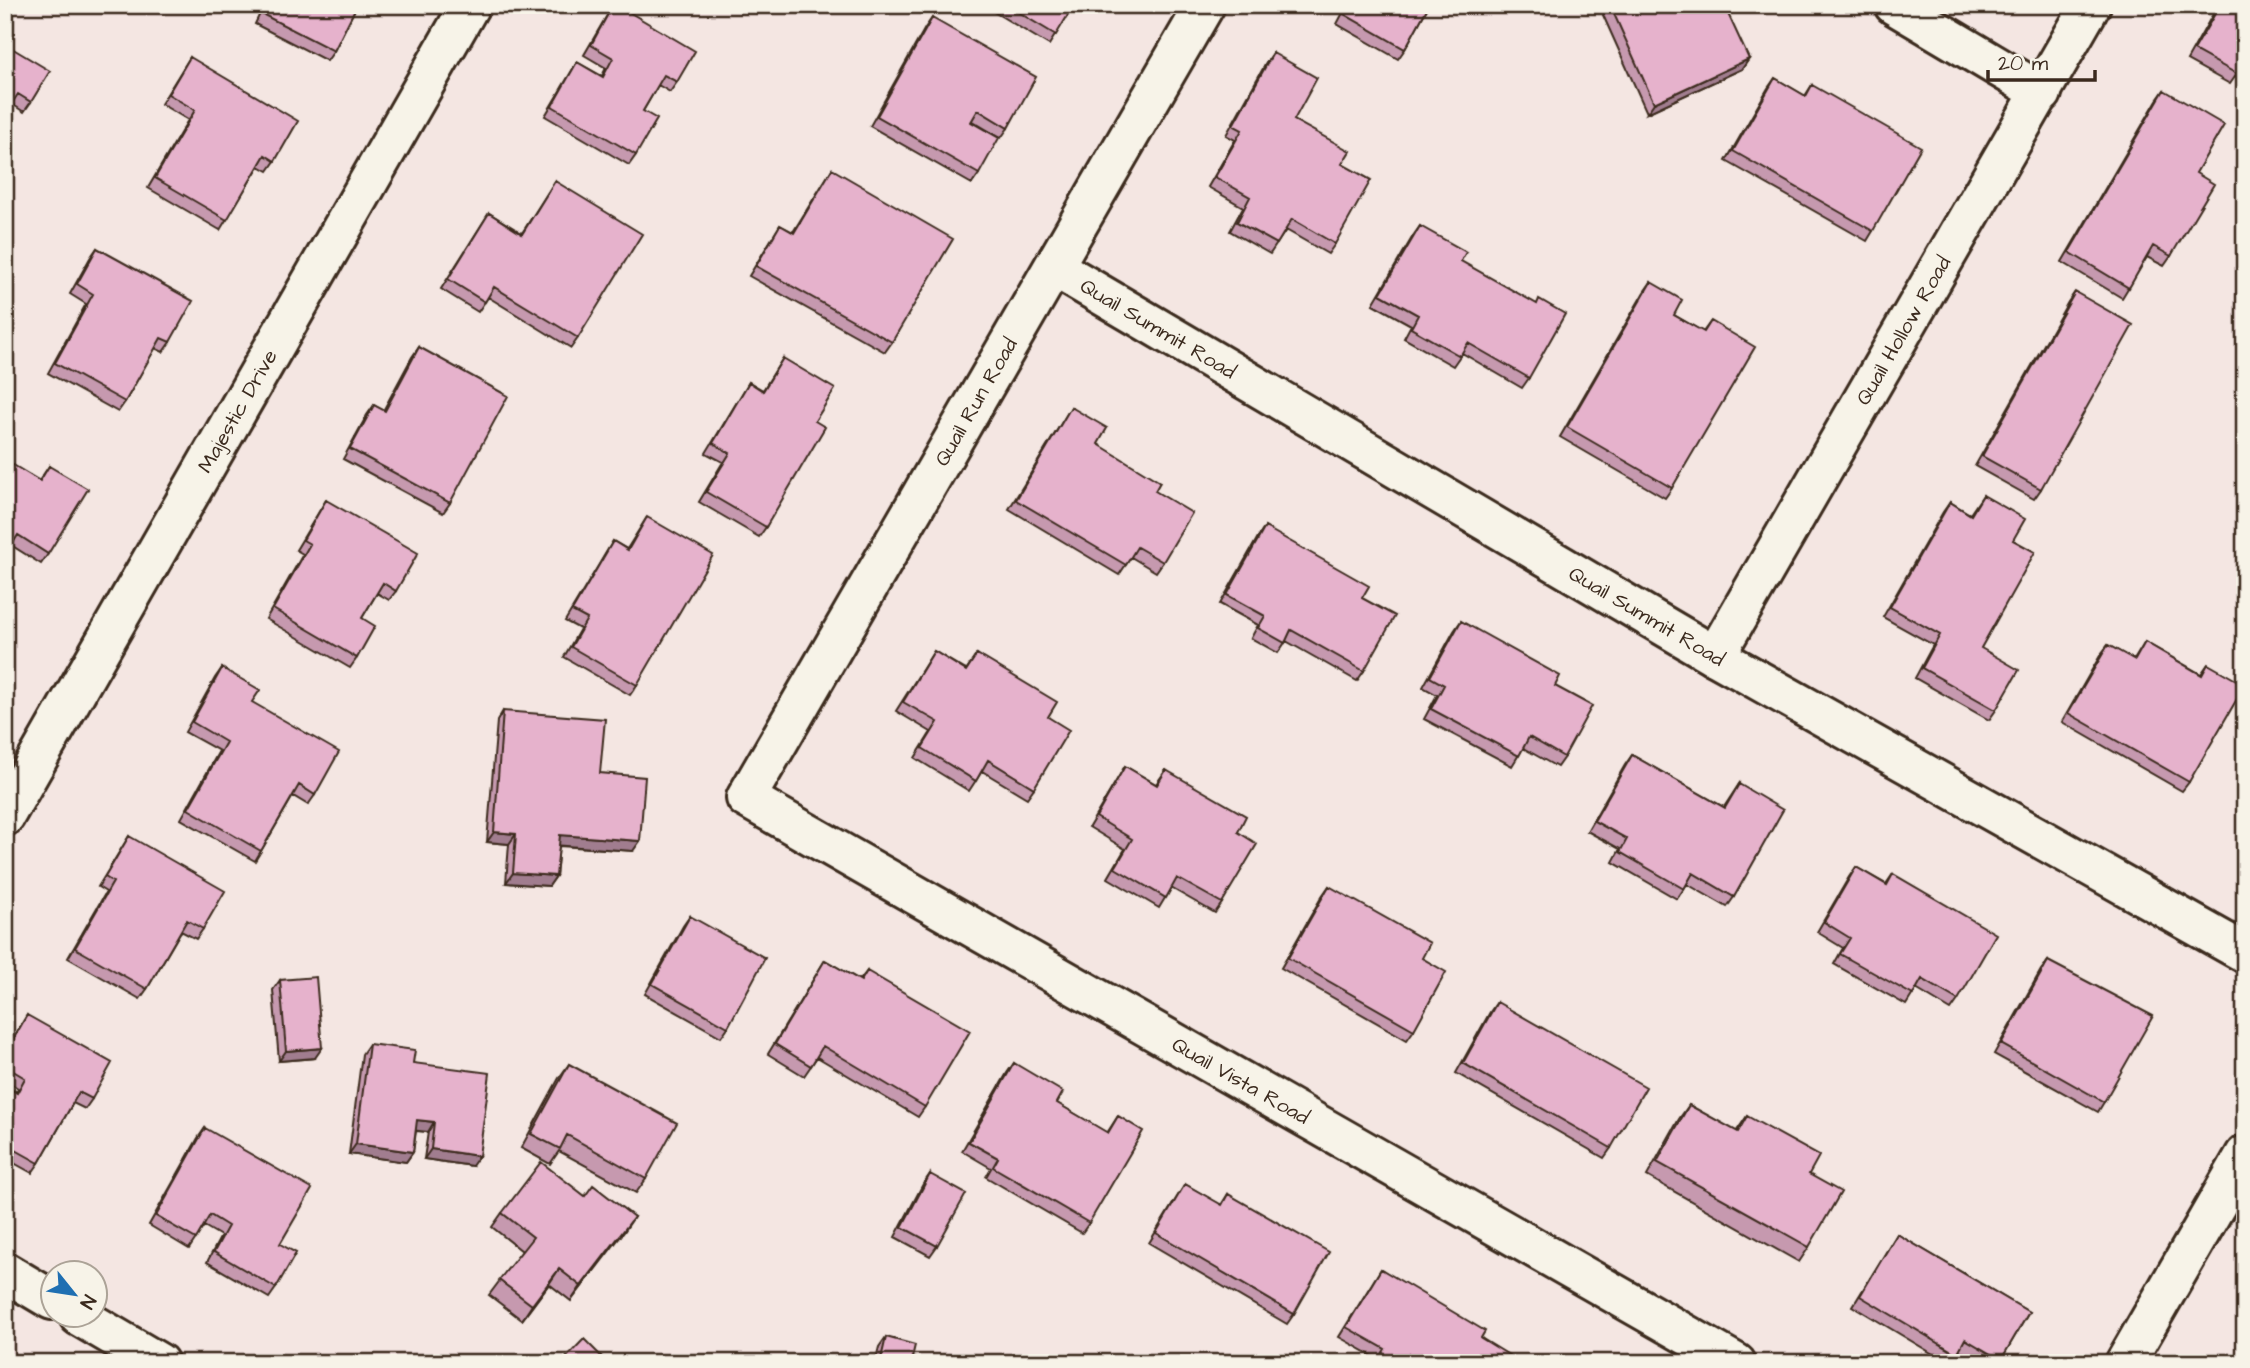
<svg xmlns="http://www.w3.org/2000/svg" width="2250" height="1368" font-family="'Architects Daughter',sans-serif">
  <style>
    .lines { fill: none; stroke-linecap: round; stroke-linejoin: round }
    .street-casing { stroke: #3b2a1e; stroke-width: 44 }
    .secondary-casing { stroke: #3b2a1e; stroke-width: 44 }
    .street { stroke: #f7f3e8; stroke-width: 38 }
    .secondary { stroke: #f7f3e8; stroke-width: 38 }
    .wall { fill: #c699af; stroke: #3b2a1e; stroke-width: 2 }
    .shaded-wall { fill: #a17d8f; stroke: #3b2a1e; stroke-width: 2 }
    .building { fill: #e6b2cc; stroke: #3b2a1e; stroke-width: 2 }
    .labels { text-anchor: middle; dominant-baseline: central; stroke-width: 5; stroke-linejoin: round; paint-order: stroke }
    .street-label { font-size: 21px; fill: #3b2a1e; stroke: #f7f3e8 }
  </style>
  <rect width="100%" height="100%" fill="#f4e6e2"/>
  <filter id="ink" filterUnits="userSpaceOnUse"><feTurbulence type="fractalNoise" baseFrequency=".0143" numOctaves="2"/><feDisplacementMap in="SourceGraphic" scale="14" xChannelSelector="R" yChannelSelector="G"/><feConvolveMatrix kernelMatrix="1 2 1 2 8 2 1 2 1" color-interpolation-filters="sRGB"/></filter>
  <g filter="url(#ink)">
    <g class="lines">
      <defs>
        <g id="street">
          <path id="s1" d="M1205,5l-459,793 990,565"/>
          <path d="M1894,5l148,88"/>
          <path id="s2" d="M1054,267l661,389 530,297"/>
          <path id="s3" d="M1715,656l376,-651"/>
          <path id="s4" d="M5,816l465,-811"/>
          <path d="M5,1272l47,28"/>
          <path d="M79,1316l80,47"/>
        </g>
        <path id="secondary" d="M2125,1363l120,-208"/>
      </defs>
      <!-- street casing -->
      <use href="#street" class="street-casing"/>
      <!-- secondary casing -->
      <use href="#secondary" class="secondary-casing"/>
      <!-- street -->
      <use href="#street" class="street"/>
      <!-- secondary -->
      <use href="#secondary" class="secondary"/>
    </g>
    <!-- wall -->
    <path class="wall" d="M264,5h93l-23,46 -7,10 -72,-37z
      M613,5l64,77 -7,10 -12,-7 -15,26 -7,44 -7,10 -84,-49 32,-54 25,14 4,-8 -22,-13z
      M999,5h75l-25,40 -55,-33z
      M1347,5h82l-24,44 -7,10 -61,-35z
      M1609,5l140,54 -7,10 -95,44 -44,-98z
      M2218,5h27l-8,69 -7,10 -43,-24z
      M932,18l76,110 -7,10 -29,-17 -1,1 8,52 -7,10 -102,-58 55,-98z
      M5,44l26,58 -7,10 -12,-8z
      M1273,53l21,67 48,44 -7,80 -7,10 -42,-24 -16,24 -40,-23 13,-24 -35,-20 27,-47 -9,-5 40,-72z
      M190,57l85,104 -7,10 -9,-5 -39,64 -72,-42 40,-68 -27,-16z
      M1775,78l30,18 7,-11 61,146 -6,10 -141,-80 42,-73z
      M2164,90l32,83 -25,83 -7,10 -17,-9 -25,41 -60,-36 95,-162z
      M832,169l60,173 -7,10 -136,-76 31,-51 13,7z
      M555,181l23,157 -7,10 -83,-51 -10,15 -37,-23 48,-76 33,20z
      M1420,226l41,35 68,117 -7,10 -60,-35 -9,13 -49,-28 7,-13 -38,-21 40,-68z
      M97,248l73,94 -7,10 -8,-4 -30,54 -7,10 -70,-39 38,-69 -16,-10 20,-36z
      M1651,282l23,33 29,17 8,-11 -39,167 -7,10 -105,-61 84,-145z
      M2075,292l-34,197 -7,10 -59,-33 93,-164z
      M419,347l31,156 -7,10 -100,-54 24,-44 7,-10 9,6 29,-54z
      M783,358l32,63 -49,106 -7,10 -60,-35 24,-40 -17,-9 43,-71 14,8z
      M1071,407l27,37 57,47 8,71 -7,10 -25,-15 -12,18 -110,-66z
      M49,466l-1,88 -7,10 -30,-19 28,-64z
      M1983,495l30,45 -32,108 15,62 -7,10 -74,-42 18,-33 -50,-28 60,-105 7,-10 20,12z
      M326,500l70,91 -7,9 -12,-7 -15,25 -5,40 -7,10 -84,-49 37,-65 -7,-4z
      M647,517l-10,168 -7,10 -66,-38 16,-28 -15,-8 48,-80 14,8z
      M1265,527l97,71 2,73 -7,10 -71,-40 -8,12 -27,-15 7,-13 -38,-21 38,-67z
      M1461,621l94,65 9,71 -7,10 -34,-19 -11,18 -88,-47 13,-24 -14,-8 31,-56z
      M2145,642l56,32 7,-10 -19,118 -7,9 -120,-69 39,-68 7,-9 26,15z
      M934,651l32,19 11,-16 71,63 -14,71 -7,10 -45,-27 -13,20 -54,-33 16,-26 -35,-21z
      M222,668l30,34 63,93 -7,10 -15,-9 -32,55 -6,10 -74,-42 38,-68 -34,-19 30,-54z
      M503,711l97,62 33,78 -74,-5 -3,30 -7,10 -43,-3 3,-39 -22,-2 10,-121z
      M1632,755l92,52 15,-23 -5,113 -7,10 -40,-23 -10,15 -64,-37 7,-13 -33,-18 38,-66z
      M1125,766l31,18 10,-14 72,62 -16,71 -7,10 -44,-25 -12,20 -51,-30 17,-29 -36,-22z
      M129,836l74,93 -7,10 -15,-8 -34,58 -7,10 -72,-41 38,-66 -8,-5z
      M1856,867l30,17 7,-10 65,126 -7,10 -35,-21 -10,16 -72,-41 9,-16 -26,-16 32,-55z
      M1329,886l93,72 -8,72 -7,10 -126,-72 41,-72z
      M690,916l38,111 -7,10 -76,-43 38,-68z
      M825,960l35,20 7,-9 58,136 -7,10 -101,-60 -13,19 -36,-22z
      M2048,961l56,141 -6,10 -104,-58 47,-84z
      M280,980l35,78 -36,3 -6,-71z
      M1497,1002l114,146 -7,10 -148,-85 34,-61z
      M27,1015l65,84 -7,10 -12,-6 -34,60 -7,10 -27,-15v-72l11,6 2,-4 -13,-8v-29z
      M369,1044l44,19 59,103 -48,-7 4,-27 -12,-1 -3,21 -7,10 -57,-8 13,-100z
      M1014,1063l43,40 50,30 11,-17 -29,107 -7,10 -96,-56 5,-9 -29,-17 45,-78z
      M569,1064l77,115 -10,14 -77,-42 -9,13 -29,-16 38,-70z
      M1689,1105l47,27 11,-16 62,58v73l-10,15 -152,-86 32,-57z
      M205,1128l71,160 -7,10 -62,-36 14,-26 -17,-10 -15,23 -40,-24 49,-87z
      M930,1174l7,72 -7,10 -35,-19 28,-53z
      M1185,1184l36,21 7,-11 66,120 -7,10 -138,-81z
      M585,1196l49,21 -63,84 -22,-17 -27,36 -33,-25 33,-44 -30,-24 10,-14z
      M1897,1234l132,78 -30,51h-18l-22,-13 -8,13h-3l-95,-57z
      M1381,1269l100,69 34,25h-139l2,-4 -39,-22z
      M886,1337l26,21 22,5h-59l4,-16z"/>
    <!-- shaded-wall -->
    <path class="shaded-wall" d="M1749,59l-7,10 -95,44 7,-10z
      M494,832l22,2 -7,10 -22,-2z
      M560,835l80,6 -7,10 -80,-6z
      M513,873l43,3 -7,10 -43,-3z
      M322,1048l-7,10 -36,3 7,-10z
      M417,1120l17,2 -6,10 -18,-2z
      M356,1144l57,8 -7,10 -57,-8z
      M431,1149l48,7 -7,10 -48,-7z
      M634,1217l-10,15 -53,69 10,-15z
      M559,1269l-10,15 -27,36 10,-15z"/>
    <!-- building -->
    <path class="building" d="M266,5h91l-23,46 -72,-37z
      M613,5h4l78,46 -18,31 -13,-7 -21,36 14,8 -21,36 -84,-49 25,-44 26,15 10,-19 -22,-13z
      M1006,5h68l-18,30z
      M1349,5h80l-24,44 -61,-35z
      M1610,5h114l25,54 -95,44z
      M2220,5h25v55l-8,14 -43,-24z
      M932,18l104,59 -28,51 -30,-18 -7,12 28,16 -20,36 -102,-58z
      M5,44l45,27 -19,31 -13,-8 -13,20z
      M1273,53l44,25 -23,42 56,31 -8,13 29,16 -36,64 -43,-25 -15,25 -40,-22 13,-25 -35,-20 27,-47 -9,-5z
      M190,57l108,64 -23,40 -10,-6 -38,65 -72,-42 40,-68 -27,-16z
      M1775,78l31,18 6,-11 109,62 -48,84 -140,-80z
      M2164,90l60,35 -28,48 18,11 -43,72 -18,-10 -24,42 -60,-36z
      M5,131l7,4 -7,11z
      M832,169l121,70 -61,103 -136,-76 24,-41 14,8z
      M555,181l87,53 -64,104 -84,-51 -9,15 -37,-23 41,-66 33,21z
      M1420,226l46,26 -5,9 76,43 2,-5 26,15 -36,64 -61,-35 -8,13 -49,-28 7,-13 -38,-21z
      M97,248l96,53 -23,41 -9,-4 -36,64 -70,-39 38,-69 -16,-10z
      M1651,282l31,18 -8,15 30,17 7,-11 44,26 -83,141 -105,-61z
      M2075,292l58,33 -92,164 -59,-33z
      M419,347l89,49 -58,107 -100,-54 24,-44 11,6z
      M783,358l52,31 -20,32 10,6 -59,100 -60,-35 24,-39 -17,-10 36,-61 14,9z
      M1071,407l36,21 -9,16 62,38 -5,9 37,22 -29,49 -26,-15 -11,18 -110,-65z
      M5,460l35,21 9,-15 39,23 -40,65 -30,-19 -13,21z
      M1983,495l42,24 -12,21 22,12 -54,96 38,22 -23,40 -74,-42 18,-33 -50,-28 60,-105 21,13z
      M326,500l92,53 -22,38 -13,-8 -21,35 13,8 -18,32 -84,-49 37,-65 -7,-4z
      M647,517l66,38 -76,130 -66,-38 16,-28 -15,-8 41,-70 15,9z
      M1265,527l104,59 -7,12 33,18 -31,55 -73,-41 -6,13 -27,-15 7,-12 -38,-21z
      M1461,621l99,55 -5,10 37,20 -28,51 -35,-20 -10,19 -88,-47 13,-24 -14,-8z
      M2145,642l57,33 6,-11 37,21 -56,97 -121,-69 40,-68 27,15z
      M934,651l32,20 11,-17 80,48 -9,15 21,13 -35,58 -46,-28 -12,21 -54,-33 16,-26 -35,-20z
      M222,668l38,22 -8,12 87,50 -24,43 -16,-10 -38,66 -73,-42 38,-67 -34,-20z
      M503,711l102,8 -5,54 45,4 -5,64 -80,-6 -4,41 -43,-3 3,-39 -22,-2z
      M1632,755l93,53 14,-24 44,26 -49,87 -41,-24 -9,16 -64,-37 7,-13 -33,-18z
      M1125,766l32,19 9,-15 80,46 -8,16 19,12 -35,59 -45,-25 -11,20 -51,-30 17,-29 -36,-22z
      M129,836l96,55 -22,38 -16,-9 -40,69 -72,-41 38,-66 -8,-5z
      M1856,867l31,18 6,-11 103,60 -38,66 -36,-21 -9,16 -73,-41 10,-16 -26,-16z
      M1329,886l101,57 -8,15 24,14 -32,58 -126,-72z
      M690,916l75,42 -37,69 -76,-43z
      M825,960l36,21 6,-10 103,60 -45,76 -102,-61 -12,20 -36,-22z
      M2048,961l105,55 -49,86 -103,-58z
      M316,977l6,71 -36,3 -6,-71z
      M1497,1002l149,85 -35,61 -148,-85z
      M27,1015l85,48 -20,36 -13,-7 -40,71 -34,-19v-58l12,7 8,-15 -20,-12v-12z
      M369,1044l46,6 -2,13 77,10 -11,83 -48,-7 3,-27 -17,-2 -4,32 -57,-8z
      M1014,1063l49,29 -6,11 51,30 10,-17 25,15 -54,92 -96,-56 5,-9 -29,-16z
      M569,1064l108,59 -31,56 -79,-44 -7,14 -29,-15z
      M1689,1105l49,27 9,-16 72,40 -10,18 32,18 -32,55 -152,-85z
      M205,1128l107,61 -32,55 16,9 -20,35 -62,-36 14,-26 -18,-11 -14,24 -40,-23z
      M541,1162l44,34 8,-11 41,32 -53,69 -22,-17 -27,36 -33,-25 34,-43 -31,-24z
      M930,1174l36,20 -29,52 -35,-19z
      M1185,1184l37,21 6,-11 101,58 -35,62 -138,-81z
      M1897,1234l132,78 -28,48 -36,-21 -8,15 -97,-58z
      M1381,1269l104,62 -4,7 36,22 -2,3h-138l8,-14 -39,-22z
      M886,1337l29,8 -3,13 22,5h-54z
      M584,1339l24,24h-47z"/>
  </g>
  <g class="labels">
    <!-- street labels -->
    <g class="street-label">
      <text stroke="none"><textPath href="#s2" startOffset="121">Quail Summit Road</textPath></text>
      <text stroke="none"><textPath href="#s3" startOffset="376">Quail Hollow Road</textPath></text>
      <text transform="translate(976 402) rotate(-60)">Quail Run Road</text>
      <text stroke="none"><textPath href="#s4" startOffset="467">Majestic Drive</textPath></text>
      <text stroke="none"><textPath href="#s2" startOffset="688">Quail Summit Road</textPath></text>
      <text stroke="none"><textPath href="#s1" startOffset="1486">Quail Vista Road</textPath></text>
    </g>
  </g>
  <!-- margin -->
  <rect width="2250" height="1368" fill="none" stroke="#f7f3e8" stroke-width="28"/>
  <rect x="14" y="14" width="2222" height="1340" fill="none" stroke="#3b2a1e" stroke-width="2.5" filter="url(#ink)"/>
  <!-- north arrow -->
  <g transform="translate(74 1294) rotate(120)"><circle r="33" fill="#f7f3e8" stroke="#aca397" stroke-width="2"/>
  <path d="M0-5L12 26L0 18L-12 26Z" fill="#1f6fb2"/>
  <text y="-10" font-size="19" font-weight="bold" text-anchor="middle" fill="#3b2a1e">N</text>
  </g>
  <!-- scale -->
  <path d="M1988 70v10h107v-10" fill="none" stroke="#3b2a1e" stroke-width="3.5"/>
  <text x="1998" y="70" font-size="21" fill="#3b2a1e" stroke="#f7f3e8" stroke-width="5" paint-order="stroke">20 m</text>
</svg>
